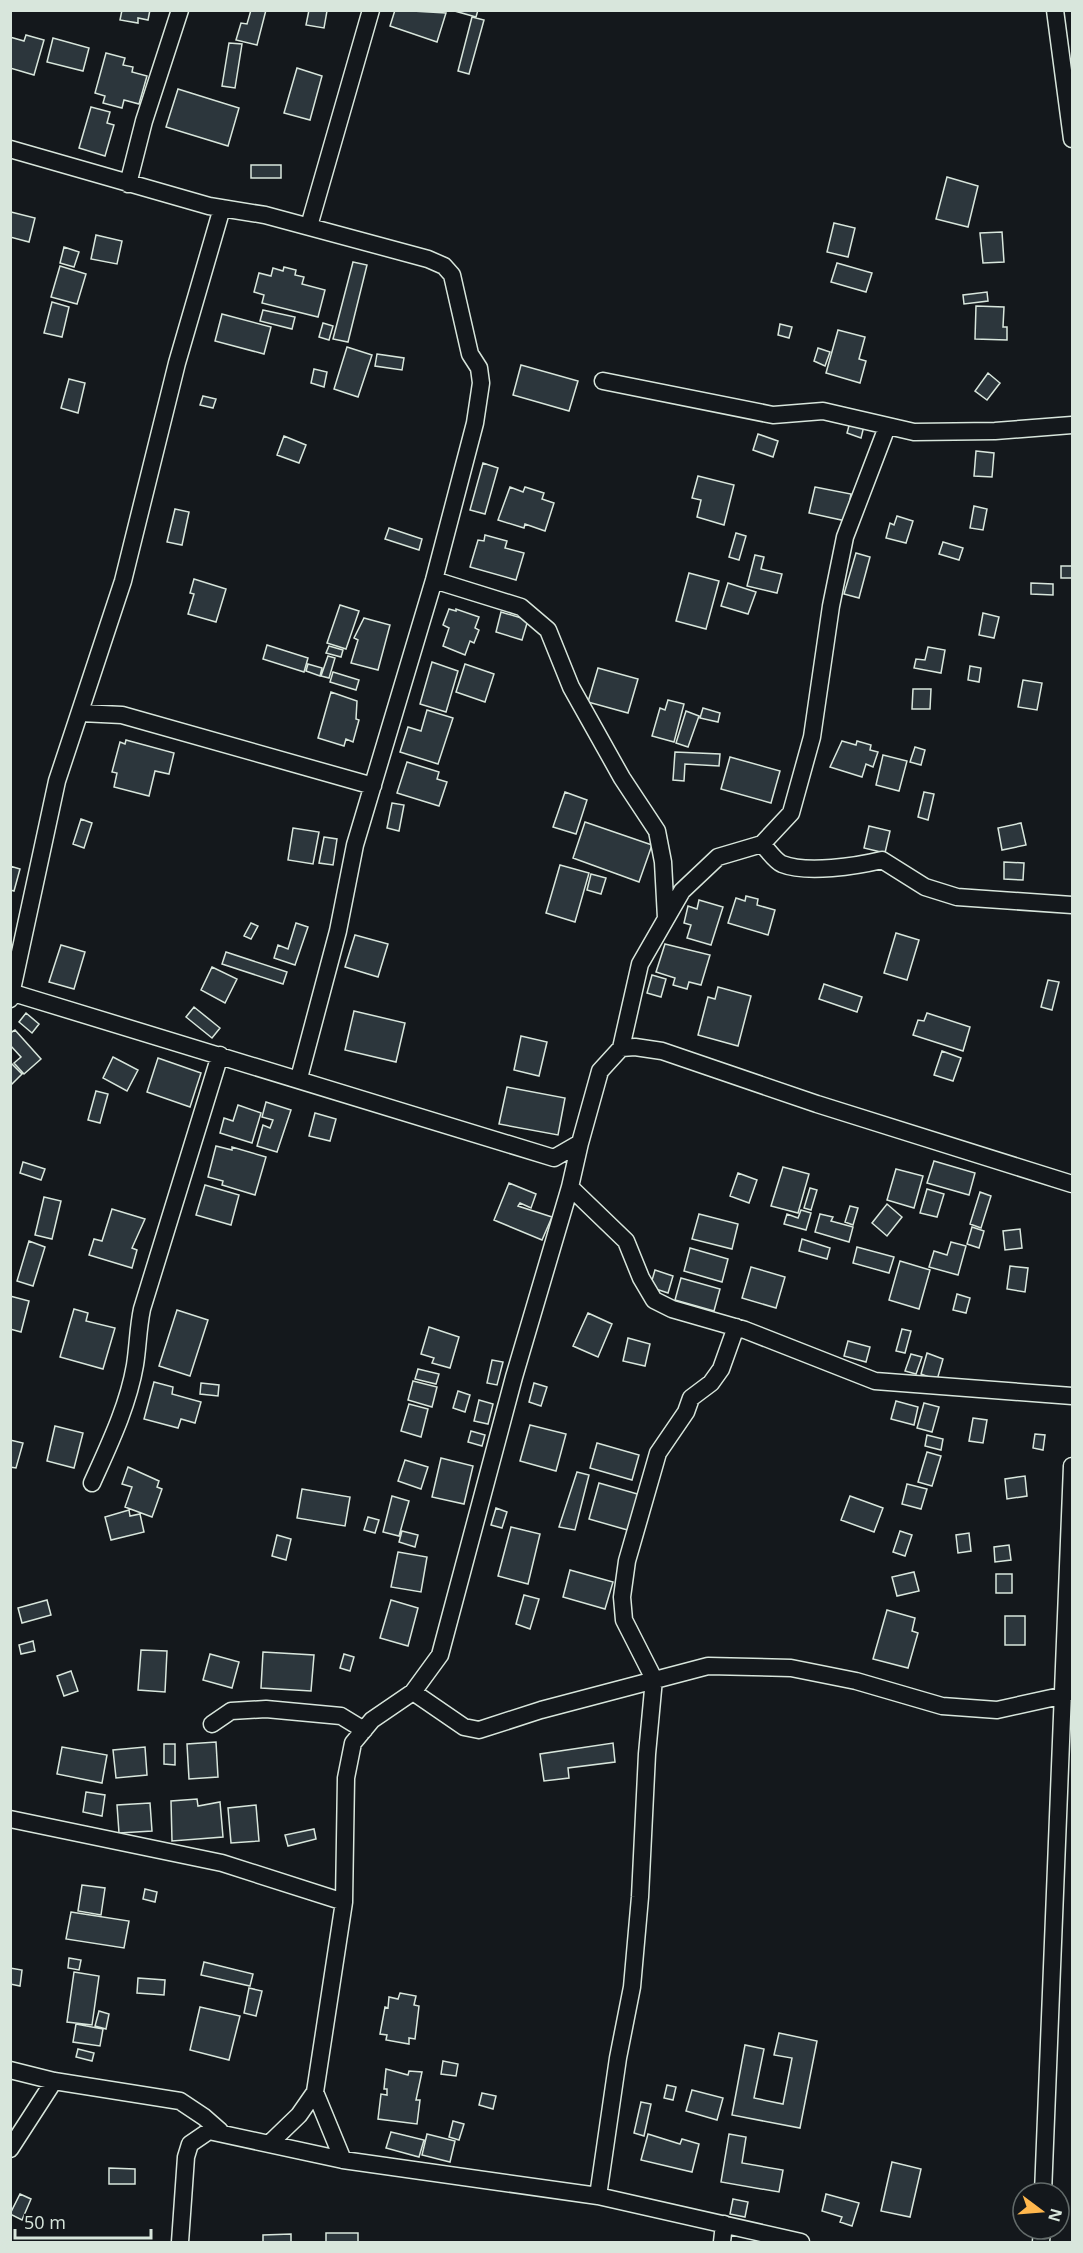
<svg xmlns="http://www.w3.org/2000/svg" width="1083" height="2253" font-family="'Open Sans',sans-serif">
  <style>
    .building { fill: #2c363c; stroke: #d8e6dc; stroke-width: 1.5 }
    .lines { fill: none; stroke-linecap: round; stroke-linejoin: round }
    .minor-casing { stroke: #d8e6dc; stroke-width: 19 }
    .minor { stroke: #14181c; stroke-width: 16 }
  </style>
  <rect width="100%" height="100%" fill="#14181c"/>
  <!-- building -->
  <path class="building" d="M122,10h28l-2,10 -10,-2v5l-18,-3z
    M251,10h15l-9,35 -21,-5 5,-17 6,1z
    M309,10l18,1 -3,17 -18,-3z
    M395,10l51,3 -9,29 -47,-16z
    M451,10h27l-2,7z
    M472,17l12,3 -15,54 -11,-3z
    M26,35l18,5 -10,35 -24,-7v-31l14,4z
    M53,38l36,10 -6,23 -36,-9z
    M229,43l13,1 -7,44 -13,-2z
    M106,53l19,5 -2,7 10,2 -1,5 15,4 -8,28 -15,-4 -2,8 -19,-5 2,-7 -10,-3z
    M297,68l25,8 -12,44 -26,-7z
    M178,89l61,19 -11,38 -62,-19z
    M91,107l19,5 -3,11 7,2 -9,31 -26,-8z
    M251,165h30v13h-30z
    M947,177l31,9 -10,41 -32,-8z
    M11,212l24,6 -6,24 -19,-5z
    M834,223l21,5 -7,29 -21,-5z
    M1002,232l2,30 -21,1 -3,-30z
    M96,235l26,6 -5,23 -26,-5z
    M64,247l15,5 -5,15 -14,-4z
    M353,262l14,3 -19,77 -15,-3z
    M837,263l35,10 -6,19 -35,-10z
    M60,266l26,8 -9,30 -26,-7z
    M284,267l12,3 -1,5 9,2 -2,7 23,6 -7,27 -56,-14 2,-8 -10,-3 5,-19 12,3 2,-8 10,3z
    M987,292l1,9 -24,3 -1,-9z
    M52,302l17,5 -7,30 -18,-4z
    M976,306l28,1 -1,20h4v13l-32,-1z
    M263,310l32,7 -3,12 -32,-8z
    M222,314l49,13 -7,27 -49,-13z
    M323,323l10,3 -4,14 -10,-3z
    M780,324l12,3 -3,11 -11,-3z
    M838,330l27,7 -6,22 7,2 -6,22 -34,-10z
    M347,347l25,8 -14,42 -24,-8z
    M818,348l12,4 -5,14 -11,-5z
    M377,354l27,4 -2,12 -27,-4z
    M521,365l57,16 -9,30 -56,-16z
    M314,369l13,3 -3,15 -13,-4z
    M988,373l12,10 -13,17 -12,-9z
    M69,379l16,4 -7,30 -17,-5z
    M203,396l13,3 -3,9 -13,-3z
    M850,422l14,4 -3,12 -14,-5z
    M758,434l20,7 -5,16 -20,-7z
    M284,436l22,9 -7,18 -22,-8z
    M976,451l18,2 -2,24 -18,-1z
    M483,463l15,5 -13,46 -15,-4z
    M698,476l36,9 -10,40 -27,-8 4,-17 -9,-2z
    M510,487l13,5 2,-5 19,6 -2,6 12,4 -9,28 -20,-7 -1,4 -26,-8z
    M815,487l36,7 -5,27 -37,-8z
    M974,506l13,3 -4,21 -13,-2z
    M175,509l14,3 -7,33 -15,-3z
    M897,516l16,5 -7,22 -20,-5 4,-15 4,2z
    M389,528l33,11 -3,11 -34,-11z
    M736,533l10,3 -7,24 -10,-3z
    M485,535l22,6 -2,7 19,5 -8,27 -46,-13 8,-27 6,1z
    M943,542l20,6 -4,12 -20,-6z
    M1072,552v26h-11v-12h11z
    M856,553l14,4 -11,41 -15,-4z
    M755,555l9,2 -3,12 21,5 -5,19 -30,-7z
    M689,573l30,8 -13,48 -30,-8z
    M194,579l32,10 -10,33 -28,-8 6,-20 -4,-1z
    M728,583l28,9 -8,22 -27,-8z
    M1031,583l22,1v11l-22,-1z
    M340,605l19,6 -13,38 -19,-6z
    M449,609l7,2v-2l23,8 -4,11 4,2 -5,13 -4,-2 -5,14 -22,-9 6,-18 -6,-3z
    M501,612l27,8 -6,20 -26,-8z
    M983,613l16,4 -5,21 -15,-3z
    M364,618l26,7 -12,45 -27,-7 7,-23 -4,-2z
    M267,645l41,13 -4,14 -41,-13z
    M329,646l14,4 -2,7 -15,-4z
    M928,647l17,3 -4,23 -27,-5 2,-9 9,1z
    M328,656l7,2 -6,20 -8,-2z
    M432,662l26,9 -12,41 -26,-8z
    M308,664l14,4 -2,8 -14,-5z
    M465,664l29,10 -9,28 -29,-10z
    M970,666l11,2 -2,14 -11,-2z
    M598,668l40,11 -10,34 -40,-11z
    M333,672l26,8 -3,10 -26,-8z
    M1023,680l19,3 -5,27 -19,-3z
    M913,689h18l-1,20h-18z
    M331,692l26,9 -1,18 3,1 -6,22 -7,-3 -2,7 -26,-8z
    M668,700l16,4 -10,38 -22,-6 8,-28 5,2z
    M703,708l17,5 -2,9 -18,-4z
    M427,710l26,8 -15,46 -38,-12 8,-25 13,4z
    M686,711l13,5 -11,31 -12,-4z
    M126,740l48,13 -5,21 -14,-3 -6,25 -35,-9 3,-14 -5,-1 8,-30 5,2z
    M842,741l14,4 1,-4 14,4 -1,5 8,2 -5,15 -7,-3 -4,13 -32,-10z
    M915,747l10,3 -4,15 -11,-3z
    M675,752l45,2 -1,12 -34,-2 -1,17 -11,-1z
    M883,755l24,6 -8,30 -23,-6z
    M730,757l50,14 -9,32 -50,-14z
    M407,762l32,10 -2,7 10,3 -8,24 -42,-13z
    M565,792l22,8 -11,34 -23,-7z
    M924,792l10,2 -6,26 -10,-3z
    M392,803l12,2 -5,26 -12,-3z
    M81,819l11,4 -8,25 -11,-4z
    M585,822l67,23 -13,37 -66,-24z
    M1021,823l5,22 -24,5 -4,-22z
    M869,826l21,5 -5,22 -21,-5z
    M293,828l26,4 -6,32 -25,-4z
    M324,837l13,2 -4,26 -14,-2z
    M1004,862l20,1 -1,17 -19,-1z
    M560,865l29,8 -14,49 -29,-9z
    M10,866l10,3 -6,22 -4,-1z
    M591,874l15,4 -5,16 -14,-4z
    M746,896l12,3 -1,6 18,5 -7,25 -40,-12 8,-25 9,3z
    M699,900l24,7 -12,38 -24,-7 4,-13 -7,-2 4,-17 9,3z
    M251,923l7,3 -7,13 -7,-3z
    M296,923l12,4 -13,38 -21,-7 4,-13 10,4z
    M896,933l23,7 -12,40 -23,-7z
    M355,935l33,9 -10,33 -33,-10z
    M665,944l45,11 -9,30 -12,-3 -2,7 -14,-4 2,-7 -19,-6z
    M61,945l24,7 -11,37 -25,-7z
    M226,952l61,20 -4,12 -61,-20z
    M212,967l25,12 -12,24 -24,-13z
    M652,975l14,4 -5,18 -14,-4z
    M1048,980l11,2 -7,28 -11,-3z
    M824,984l38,13 -5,15 -38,-13z
    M718,987l33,9 -13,50 -40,-11 10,-38 7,2z
    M194,1007l26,21 -8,10 -26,-21z
    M354,1011l51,12 -9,39 -51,-12z
    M26,1013l13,11 -7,9 -13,-11z
    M927,1013l43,14 -7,24 -50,-16 5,-15 6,1z
    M15,1030l26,29 -17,15 -10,-11 7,-6 -11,-12v-12z
    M521,1036l26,6 -8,34 -25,-6z
    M942,1051l19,7 -8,23 -19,-6z
    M113,1057l25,13 -11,21 -24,-13z
    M158,1058l43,15 -11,34 -43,-15z
    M10,1062l12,12 -12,12z
    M507,1087l58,11 -7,37 -59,-11z
    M96,1091l12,3 -8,29 -12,-3z
    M266,1102l25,8 -14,42 -20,-6 6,-21 7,3 3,-8 -11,-3z
    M238,1105l23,8 -9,30 -32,-10 4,-15 9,3z
    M315,1113l21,6 -6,22 -21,-5z
    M216,1146l16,4v-3l34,10 -11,38 -33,-10 1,-4 -15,-4z
    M934,1161l41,12 -6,22 -42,-12z
    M23,1162l22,7 -4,11 -21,-7z
    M783,1167l26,7 -11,39 -27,-7z
    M896,1169l27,7 -9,32 -27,-8z
    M738,1173l19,7 -8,23 -19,-7z
    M509,1183l27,11 -5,14 -11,-5 -2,3 34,11 -10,23 -48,-20z
    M205,1185l34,10 -8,30 -35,-10z
    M810,1188l7,2 -6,20 -7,-2z
    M927,1189l17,5 -7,23 -17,-4z
    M980,1192l11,4 -10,32 -11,-4z
    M44,1197l17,4 -9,38 -17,-4z
    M887,1204l15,13 -15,19 -15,-13z
    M850,1206l8,2 -5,17 -8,-3z
    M112,1209l33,10 -13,29 5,2 -5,18 -43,-13 5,-16 8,2z
    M801,1210l10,3 -5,17 -22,-6 3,-10 11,4z
    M699,1214l39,10 -6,25 -40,-10z
    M820,1214l13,3 -2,4 22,6 -4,15 -34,-10z
    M972,1227l12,4 -5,17 -12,-4z
    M1020,1229l2,19 -17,2 -2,-19z
    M802,1239l28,9 -3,11 -28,-8z
    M29,1241l16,6 -12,39 -16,-5z
    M951,1242l15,4 -8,29 -29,-8 5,-16 13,4z
    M857,1247l37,10 -5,16 -36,-10z
    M690,1248l38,11 -6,23 -38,-11z
    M900,1261l30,9 -11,39 -30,-9z
    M1010,1266l18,2 -3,24 -18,-3z
    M751,1267l34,10 -9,31 -34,-10z
    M655,1270l18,6 -5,17 -18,-6z
    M681,1278l39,11 -6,22 -39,-11z
    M957,1294l13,4 -4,15 -13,-3z
    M10,1296l19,5 -8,31 -11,-3z
    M74,1309l14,4 -2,8 29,7 -12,41 -43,-12z
    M177,1310l31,10 -18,56 -31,-10z
    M588,1313l24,11 -14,33 -25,-11z
    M429,1327l30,10 -9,31 -18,-5 2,-5 -13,-4z
    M902,1329l9,2 -6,22 -9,-2z
    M628,1338l22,6 -5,22 -22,-5z
    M848,1341l22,6 -4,15 -22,-6z
    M927,1353l16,6 -6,21 -16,-6z
    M911,1354l11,3 -6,17 -11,-3z
    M492,1360l11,2 -6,23 -10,-2z
    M418,1369l21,5 -3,10 -21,-5z
    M413,1381l24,6 -5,20 -24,-7z
    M154,1382l19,5 -1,7 29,8 -6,21 -14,-4 -3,9 -34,-9z
    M201,1383l18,2 -1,11 -18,-2z
    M534,1383l13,4 -6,19 -12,-4z
    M458,1391l12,4 -5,17 -12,-4z
    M479,1400l14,4 -5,20 -14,-3z
    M896,1401l22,6 -4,18 -23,-6z
    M924,1403l15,4 -7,25 -15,-4z
    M409,1404l19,5 -7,28 -20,-6z
    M973,1418l14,2 -4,23 -14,-2z
    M530,1425l36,9 -10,37 -36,-10z
    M55,1426l28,7 -9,35 -27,-7z
    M471,1431l14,4 -3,11 -14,-4z
    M1035,1434l10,1 -2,15 -10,-2z
    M927,1435l16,4 -2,11 -16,-4z
    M10,1440l13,3 -7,25 -6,-1z
    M597,1443l42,12 -7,25 -42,-12z
    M927,1452l14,4 -9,30 -14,-4z
    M441,1458l32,8 -9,38 -32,-7z
    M405,1460l23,7 -7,22 -23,-8z
    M128,1467l31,14 -2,6 5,2 -10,28 -27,-10 7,-20 -10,-3z
    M577,1472l12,3 -14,55 -16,-3z
    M1025,1476l2,20 -20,3 -2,-20z
    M599,1483l42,12 -10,36 -42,-12z
    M907,1484l20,5 -6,20 -19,-5z
    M302,1489l48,8 -5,29 -48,-8z
    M392,1496l17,5 -10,35 -16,-4z
    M850,1496l33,12 -9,24 -33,-12z
    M496,1508l11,4 -5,16 -11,-3z
    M129,1510l1,6 10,-2 4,18 -33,8 -6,-23z
    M368,1517l11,3 -4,13 -11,-3z
    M511,1527l29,7 -12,50 -30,-8z
    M402,1531l16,4 -3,12 -16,-5z
    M900,1531l12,4 -7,21 -12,-4z
    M969,1533l2,18 -13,2 -2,-18z
    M277,1535l14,4 -5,21 -14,-4z
    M1009,1545l2,15 -16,2 -1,-15z
    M398,1552l29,5 -6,35 -30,-5z
    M570,1570l43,12 -8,27 -42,-12z
    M914,1572l5,19 -22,5 -5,-19z
    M996,1574h16v19h-16z
    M524,1595l15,4 -9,30 -14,-5z
    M47,1600l4,15 -29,8 -4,-15z
    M391,1600l27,8 -10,38 -28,-8z
    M887,1610l28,8 -3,13 6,2 -10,35 -35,-9z
    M1005,1616h20v29h-20z
    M33,1641l2,10 -14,3 -2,-9z
    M141,1650l26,1 -2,41 -27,-2z
    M263,1652l51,3 -3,36 -50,-3z
    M210,1654l29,8 -7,26 -29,-8z
    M344,1654l10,3 -4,14 -10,-3z
    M71,1671l7,20 -14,5 -7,-20z
    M216,1742l2,35 -29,2 -2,-35z
    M613,1743l2,19 -47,6 1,10 -25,3 -4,-27z
    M164,1744h11v21l-11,-1z
    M62,1747l45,8 -5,28 -45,-9z
    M145,1747l2,28 -31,3 -3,-28z
    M86,1792l19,3 -3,21 -19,-4z
    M197,1799l1,7 22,-4 3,35 -51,4 -1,-40z
    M150,1803l2,28 -33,2 -2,-28z
    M256,1805l3,36 -28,2 -3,-35z
    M314,1829l2,10 -28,7 -3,-11z
    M82,1885l23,3 -4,27 -23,-4z
    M145,1889l12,3 -2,10 -12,-3z
    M71,1912l58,9 -5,27 -58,-9z
    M69,1958l12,2 -2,10 -11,-2z
    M204,1962l49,12 -3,12 -49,-11z
    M10,1968l12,2 -2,16 -10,-2z
    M74,1972l25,4 -7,49 -25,-3z
    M138,1978l27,2 -1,15 -27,-2z
    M249,1988l13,3 -6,25 -12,-3z
    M400,1993l16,3 -2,9 5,1 -4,33 -6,-1v6l-23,-4 1,-5 -7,-1 5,-27 3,1 1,-11 9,2z
    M200,2007l40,9 -11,44 -39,-10z
    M99,2011l10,3 -3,15 -11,-3z
    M76,2024l27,5 -3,17 -27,-4z
    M779,2033l38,8 -17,87 -68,-13 13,-70 19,4 -10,49 29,6 9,-46 -18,-3z
    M78,2049l16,4 -2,8 -16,-4z
    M443,2061l15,3 -2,12 -15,-2z
    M386,2069l22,6 1,-4 13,1 -6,28h4l-3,24 -39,-5 3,-25 6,1v-6h-3z
    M667,2085l9,2 -3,13 -9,-2z
    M692,2090l31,8 -6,22 -31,-9z
    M482,2093l14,3 -3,13 -14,-4z
    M641,2102l10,2 -7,32 -10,-3z
    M453,2121l11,3 -5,16 -10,-3z
    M391,2132l33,8 -5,17 -33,-9z
    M427,2134l28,7 -5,21 -28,-7z
    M648,2134l32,10 2,-5 17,5 -7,28 -51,-12z
    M729,2134l17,3 -4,26 41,7 -4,22 -58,-10z
    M892,2162l29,7 -11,48 -29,-6z
    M109,2168l26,1v15h-26z
    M20,2194l11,5 -9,21 -12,-6z
    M826,2194l33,9 -7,23 -12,-4 2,-5 -20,-6z
    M733,2199l15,3 -3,15 -15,-3z
    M326,2233h32v9h-32z
    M291,2234v8h-28v-7z"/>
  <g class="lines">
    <defs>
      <path id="minor" d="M1055,10l17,129
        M10,149l199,57 56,9 163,44 16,7 8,9 18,79 9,14 2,15 -6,40 -41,157 -79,265 -17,86 -39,147
        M128,184l16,-63 36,-111
        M309,226l62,-216
        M603,381l170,34 50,-4 91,21 81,-1 77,-6
        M434,580l87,27 27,23 23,57 51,91 35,53 6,31 3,56
        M81,713l41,2 251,71
        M762,844c6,6 13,17 20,20 25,10 75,2 100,-4l43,27 32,10 115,8
        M10,992l544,166 26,-15 20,-72 21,-23 14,-1 27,4 155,53 255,80
        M10,999l47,-218 66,-200 54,-218 45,-155
        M621,1048l19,-84 42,-73 36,-34 44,-13 29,-31 21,-76 19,-131 14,-69 42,-110
        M570,1187l56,54 15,37 13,22 18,9 73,21 130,51 197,15
        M92,1483c17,-38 36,-77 43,-118 3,-19 3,-37 7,-56l78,-254
        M413,1692l51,35 15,3 62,-20 167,-44 83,2 65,13 86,25 55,4 68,-15
        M212,1724l19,-13 35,-2 75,7 23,14
        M10,1819l212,44 122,39
        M10,2070l44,11 126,20 24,16 16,14
        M315,2092l28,68
        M270,2143l29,-28 16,-23 29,-190 2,-124 7,-35 19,-23 41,-28 27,-37 74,-278 56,-190 10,-44
        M10,2149l44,-68
        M1043,2193l29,-727
        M598,2196l20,-138 14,-71 8,-90 7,-143 7,-75 -30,-59 -2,-23 5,-36 31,-108 28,-41 5,-14 20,-15 10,-14 15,-42
        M180,2242l6,-85 4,-13 19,-13 134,29 255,36 203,46
        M722,2242l2,-18
        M1041,2242l1,-13"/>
    </defs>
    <!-- minor casing -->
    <use href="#minor" class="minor-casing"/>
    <!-- minor -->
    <use href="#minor" class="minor"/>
  </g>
  <!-- border -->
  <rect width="1083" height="2253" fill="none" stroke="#d8e6dc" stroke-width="24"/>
  <!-- north arrow -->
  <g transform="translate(1041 2211) rotate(106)"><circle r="28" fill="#14181c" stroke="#626a69" stroke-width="1.5"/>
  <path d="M0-4.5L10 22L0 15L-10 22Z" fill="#ffb74d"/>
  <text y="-9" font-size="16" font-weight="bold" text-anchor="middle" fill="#d8e6dc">N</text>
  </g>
  <!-- scale -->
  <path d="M15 2229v9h136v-9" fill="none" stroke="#d8e6dc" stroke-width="3"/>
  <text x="24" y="2229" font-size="18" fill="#d8e6dc" stroke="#14181c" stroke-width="4.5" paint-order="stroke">50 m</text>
</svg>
